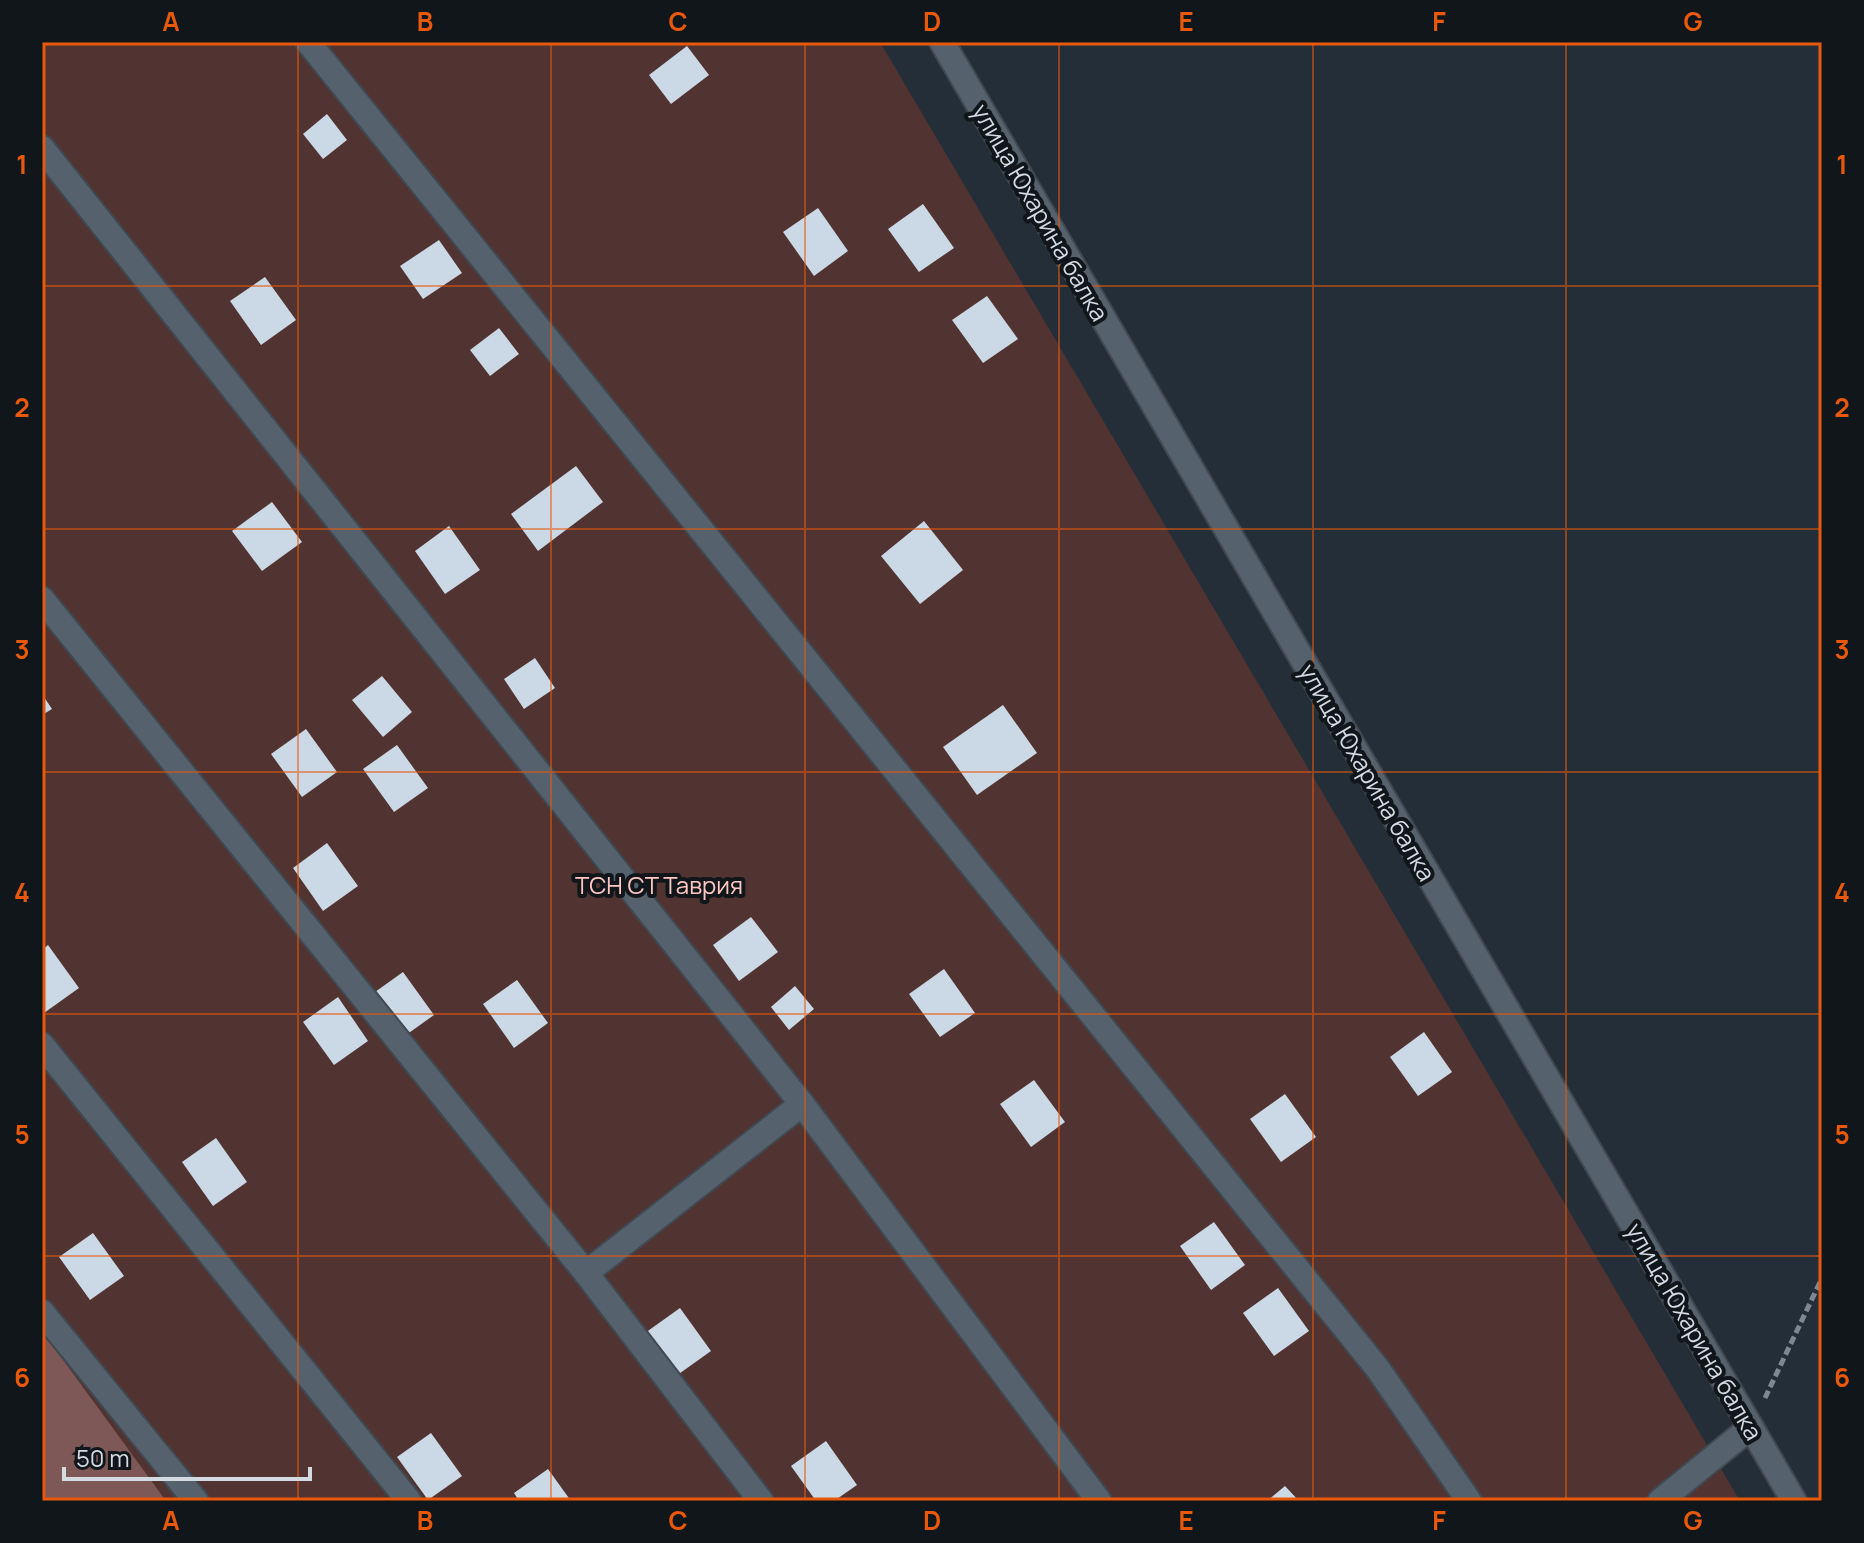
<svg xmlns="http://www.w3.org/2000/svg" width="1864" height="1543" font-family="Manrope,sans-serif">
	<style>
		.green { fill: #513331 }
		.forest { fill: #7d5856 }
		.building { fill: #cbd8e6 }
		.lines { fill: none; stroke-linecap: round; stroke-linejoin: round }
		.minor-casing { stroke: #404952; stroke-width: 28 }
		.path { stroke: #7f8891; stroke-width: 5; stroke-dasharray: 8 4; stroke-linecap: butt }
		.minor { stroke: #55616d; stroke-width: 24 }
		.grid { fill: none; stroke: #e8590c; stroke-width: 2; stroke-opacity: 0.55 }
		.labels { text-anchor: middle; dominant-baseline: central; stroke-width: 8; stroke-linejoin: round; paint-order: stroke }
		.street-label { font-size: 24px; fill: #d3dae1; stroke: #11161b }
		.park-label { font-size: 24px; fill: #fec6c2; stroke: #11161b }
		.neatline { fill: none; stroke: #e8590c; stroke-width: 3 }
		.grid-label { font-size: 26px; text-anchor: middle; font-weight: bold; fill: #e8590c }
	</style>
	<rect width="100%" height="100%" fill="#242e39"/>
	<!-- green -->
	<polygon class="green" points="42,42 880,42 1740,1501 42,1501"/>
	<!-- forest -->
	<polygon class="forest" points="42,1331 166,1501 42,1501"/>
	<!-- building -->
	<g class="building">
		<polygon points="687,46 709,75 671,104 649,75"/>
		<polygon points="327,114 347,140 323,159 303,134"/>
		<polygon points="923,204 954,248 919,272 888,229"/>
		<polygon points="818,208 848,251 814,276 783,232"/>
		<polygon points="439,240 462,273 423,299 400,266"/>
		<polygon points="265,277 296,320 261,345 230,301"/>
		<polygon points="987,296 1018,339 983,363 952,320"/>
		<polygon points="499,328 519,354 490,376 470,350"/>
		<polygon points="576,466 603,502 538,551 511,514"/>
		<polygon points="272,502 302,542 262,571 232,531"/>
		<polygon points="924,521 963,570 920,604 881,556"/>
		<polygon points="449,526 480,570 445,594 415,551"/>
		<polygon points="535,658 555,688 524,709 504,679"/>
		<polygon points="382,676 412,712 383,737 352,700"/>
		<polygon points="42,694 52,709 42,715"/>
		<polygon points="1003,705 1037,753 977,795 943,747"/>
		<polygon points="306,729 337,772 302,797 271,754"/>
		<polygon points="397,745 428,788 394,812 363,769"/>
		<polygon points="327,843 358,886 323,911 293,868"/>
		<polygon points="751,917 778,952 739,981 713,945"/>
		<polygon points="48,945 79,988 44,1013 42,1010 42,950"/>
		<polygon points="944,969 975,1013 940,1037 909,994"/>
		<polygon points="403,972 434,1015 399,1040 368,997"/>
		<polygon points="517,980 548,1023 514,1048 483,1004"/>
		<polygon points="795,986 814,1009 789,1030 771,1007"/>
		<polygon points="338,997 368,1041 334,1065 303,1022"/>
		<polygon points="1424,1032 1452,1072 1418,1096 1390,1057"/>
		<polygon points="1034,1080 1065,1122 1031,1147 1000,1104"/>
		<polygon points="1285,1094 1316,1137 1281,1162 1250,1119"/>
		<polygon points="216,1138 247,1182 213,1206 182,1162"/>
		<polygon points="1214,1222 1245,1265 1211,1290 1180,1246"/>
		<polygon points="93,1233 124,1276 90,1300 59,1257"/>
		<polygon points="1278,1288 1309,1331 1274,1356 1243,1313"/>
		<polygon points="680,1308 711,1351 676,1376 645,1333"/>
		<polygon points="431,1433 462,1476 428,1500 397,1457"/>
		<polygon points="826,1441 857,1485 834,1501 816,1501 791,1466"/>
		<polygon points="548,1469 571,1501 519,1501 514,1493"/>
		<polygon points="1285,1486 1299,1501 1267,1501"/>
	</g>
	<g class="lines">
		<defs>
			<g id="minor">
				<polyline points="308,42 1378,1369 1469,1501"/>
				<polyline points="942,42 1794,1501"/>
				<polyline points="42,148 802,1104 1099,1501"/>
				<polyline points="42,599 586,1273 761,1501"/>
				<polyline points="42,1045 409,1501"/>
				<polyline points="586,1273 802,1104"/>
				<polyline points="42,1312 196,1501"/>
				<polyline points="1660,1501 1751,1427"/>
			</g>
		</defs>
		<!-- minor casing -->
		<use href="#minor" class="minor-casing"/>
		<!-- path -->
		<polyline class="path" points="1765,1398 1822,1278"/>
		<!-- minor -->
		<use href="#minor" class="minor"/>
	</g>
	<!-- grid -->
	<path class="grid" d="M298,42V1501M551,42V1501M805,42V1501M1059,42V1501M1313,42V1501M1566,42V1501M42,286H1822M42,529H1822M42,772H1822M42,1014H1822M42,1256H1822"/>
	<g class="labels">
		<!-- street labels -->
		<g class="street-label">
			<text transform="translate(1041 212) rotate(60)">улица Юхарина балка</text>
			<text transform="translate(1368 772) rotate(60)">улица Юхарина балка</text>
			<text transform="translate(1695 1331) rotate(60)">улица Юхарина балка</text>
		</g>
		<!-- park labels -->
		<g class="park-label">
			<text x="659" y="884">ТСН СТ Таврия</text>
		</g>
	</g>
	<!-- border -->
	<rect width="1864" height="1543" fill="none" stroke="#11161b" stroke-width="88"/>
	<!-- scale -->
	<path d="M64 1467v12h246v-12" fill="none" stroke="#d3dae1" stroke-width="4"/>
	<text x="76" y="1467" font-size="24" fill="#d3dae1" stroke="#11161b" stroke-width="6" paint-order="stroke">50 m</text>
	<rect x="44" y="44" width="1776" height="1455" class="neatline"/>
	<g class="grid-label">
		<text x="171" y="31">A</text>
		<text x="425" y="31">B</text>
		<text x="678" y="31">C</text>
		<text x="932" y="31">D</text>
		<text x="1186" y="31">E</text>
		<text x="1439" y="31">F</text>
		<text x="1693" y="31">G</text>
		<text x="22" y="174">1</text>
		<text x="1842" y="174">1</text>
		<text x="22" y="417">2</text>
		<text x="1842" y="417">2</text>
		<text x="22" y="659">3</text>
		<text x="1842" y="659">3</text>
		<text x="22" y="902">4</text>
		<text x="1842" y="902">4</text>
		<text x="22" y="1144">5</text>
		<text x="1842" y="1144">5</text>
		<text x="22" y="1387">6</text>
		<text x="1842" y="1387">6</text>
		<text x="171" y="1530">A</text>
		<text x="425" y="1530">B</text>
		<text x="678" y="1530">C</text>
		<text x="932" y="1530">D</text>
		<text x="1186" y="1530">E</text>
		<text x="1439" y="1530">F</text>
		<text x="1693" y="1530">G</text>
	</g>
</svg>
